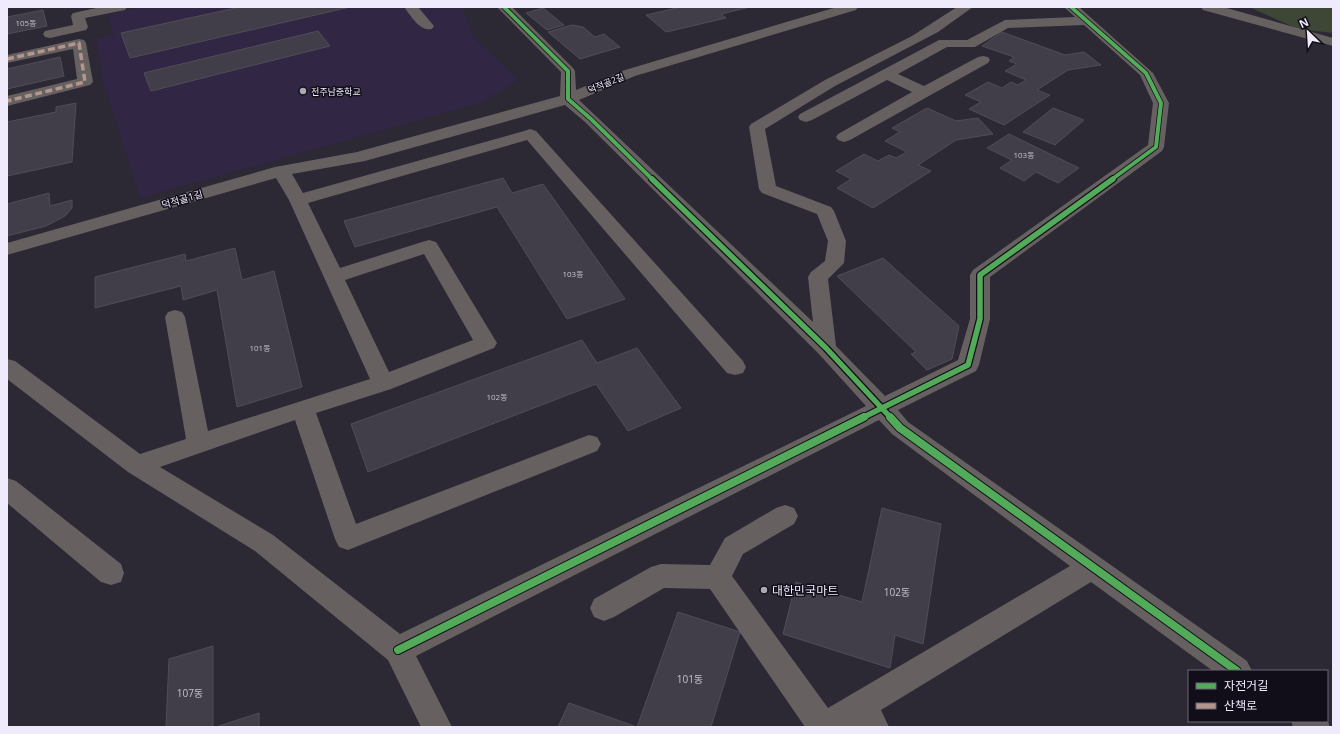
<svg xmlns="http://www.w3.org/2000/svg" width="1340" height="734" font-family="'Open Sans','Noto Sans KR',sans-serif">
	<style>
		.built { fill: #312643 }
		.green { fill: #3e4636 }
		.building { fill: #413d49; stroke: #514d58 }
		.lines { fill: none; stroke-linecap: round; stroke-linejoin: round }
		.minor { fill: #666061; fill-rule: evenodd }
		.quiet { stroke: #b2968c; stroke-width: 3.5; stroke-dasharray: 7 3.5; stroke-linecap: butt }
		.cycleway-far2-casing { stroke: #120e19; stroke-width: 5.5 }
		.cycleway-far1-casing { stroke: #120e19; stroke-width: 8 }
		.cycleway-casing { stroke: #120e19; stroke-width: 10 }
		.cycleway-far2 { stroke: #51ab58; stroke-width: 4 }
		.cycleway-far1 { stroke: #51ab58; stroke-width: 5.5 }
		.cycleway { stroke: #51ab58; stroke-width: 8 }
		.poi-dot { fill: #aba7b6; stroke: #120e19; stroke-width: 1.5 }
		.labels { text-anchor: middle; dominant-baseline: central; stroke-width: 3; stroke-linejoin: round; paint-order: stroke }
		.number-label { font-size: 8px; fill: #c4c0cf }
		.far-street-label { font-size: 9px; fill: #f0ebfc; stroke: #120e19 }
		.far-poi-label { font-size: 9px; fill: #f0ebfc; stroke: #120e19; text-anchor: start }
		.street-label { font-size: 10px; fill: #f0ebfc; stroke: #120e19 }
		.near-number-label { font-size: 10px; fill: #c4c0cf }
		.near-poi-label { font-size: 12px; fill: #f0ebfc; stroke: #120e19; text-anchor: start }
	</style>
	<rect width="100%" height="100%" fill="#2c2834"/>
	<!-- built -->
	<polygon class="built" points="141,7 462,7 474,38 519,80 480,103 140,198 102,78 96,38 114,35 108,14"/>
	<!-- green -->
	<polygon class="green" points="1249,7 1333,7 1333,33 1298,29"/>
	<!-- building -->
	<g class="building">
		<polygon points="240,7 350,7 130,58 121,33"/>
		<polygon points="681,7 750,7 721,14 726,18 666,32 646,15"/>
		<polygon points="543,8 564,25 547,30 526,13"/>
		<polygon points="43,10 47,26 7,34 7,17"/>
		<polygon points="572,25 583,27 595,37 604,34 620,47 580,59 548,32"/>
		<polygon points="318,31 330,46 151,91 144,73"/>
		<polygon points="1002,32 1065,55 1084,52 1101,65 1068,70 1037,90 1050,95 1004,125 969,109 981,102 965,95 988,82 1002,88 1011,82 1018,85 1026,80 1005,71 1017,64 1009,61 1014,57 982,46"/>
		<polygon points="60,57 64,76 7,89 7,69"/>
		<polygon points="76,103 72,162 7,176 7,122 56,112 56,107"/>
		<polygon points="927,108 956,121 978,118 993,134 956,140 918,165 931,171 873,208 837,188 851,179 836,171 864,154 878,161 889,155 896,158 907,152 885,141 900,132 892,128"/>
		<polygon points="1053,108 1084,120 1055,145 1023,132"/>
		<polygon points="1009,134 1079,168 1058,183 1036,172 1024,181 1000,168 1012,160 987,148"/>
		<polygon points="503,178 512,193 543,184 625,299 567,319 497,207 355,247 344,221"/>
		<polygon points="49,193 50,206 72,200 72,208 65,216 46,226 7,236 7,204"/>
		<polygon points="235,248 242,280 274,271 302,387 237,407 217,290 183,300 181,286 95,308 95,277 185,254 186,261"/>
		<polygon points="883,258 959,326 952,359 927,370 911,354 916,352 837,276"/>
		<polygon points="582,340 597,363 637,348 681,408 628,431 596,384 368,472 351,424"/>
		<polygon points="882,508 941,524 923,644 895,635 890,668 783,634 796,582 862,602"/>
		<polygon points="678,612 740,632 711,727 637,727"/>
		<polygon points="213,646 213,727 166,727 169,659"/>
		<polygon points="569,703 637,727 558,727"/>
		<polygon points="259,713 259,727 216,727"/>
	</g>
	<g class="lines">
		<!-- minor -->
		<g class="minor">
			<polygon points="101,7 127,7 125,10 85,18 88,27 86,30 50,38 45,37 43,34 45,31 73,25 71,16 73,13"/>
			<path d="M404,7H418L434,26L432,29C420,32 411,16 404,7Z"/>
			<path d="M497,7H512L573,68L575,71L576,90L625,70L837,7H858L856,10L635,76L579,100L813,322L808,277L811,272L825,261L828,241L817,214L762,193L759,189L749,127L751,124L825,80L912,36L957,7H973L938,32L835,86L765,129L776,186L831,207L834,211L846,241L844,263L828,279L836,346L885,396L958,360L970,319V275L973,270L1148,145L1153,103L1140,75L1084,25L1008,28L975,47H947L898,74L924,86L978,57L983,56L988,57L990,60L988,63L850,140L844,142L838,140L836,137L838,134L912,92L887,80L812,120L806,122L800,120L798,117L800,114L939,40H967L1005,20L1075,17L1064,7H1079L1153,73L1169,103L1164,147L1162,151L990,277V319L979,365L976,371L898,410L908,422L1247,661L1252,671H1213L1091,582L881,710L889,727H805L710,589L664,588L614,617L604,621L594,617L590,608L594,599L651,567L661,564L710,565L725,538L776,508L785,505L794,508L798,516L794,524L743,554L732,576L828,708L1070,566L892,434L879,420L416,656L452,727H421L388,660L255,551L128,472L7,379V359L15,361L140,454L186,439L165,317L168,312L175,310L182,312L185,317L208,431L370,379L289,200L276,178L7,255V243L275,167L357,152L560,96L561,72ZM565,105L585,122L818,353L866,406L400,634L273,535L160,467L295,420L335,539L339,547L348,550L597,451L601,444L597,437L589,435L356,524L316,413L391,389L494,348L497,343L436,242L429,240L422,242L340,268L308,203L527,140L727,373L735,375L743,373L746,367L743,361L536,131L530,129L524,131L303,193L292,174L365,161ZM424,254L473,340L389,372L345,280Z"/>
			<polygon points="1201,7 1223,7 1333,38 1333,46 1203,10"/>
			<polygon points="79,39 84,40 86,43 93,82 90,85 7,106 7,96 77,79 73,49 7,63 7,55"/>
			<polygon points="7,478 16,481 121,564 124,573 121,582 111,585 101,582 7,503"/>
			<polygon points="1327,719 1330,727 1293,727 1291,721 1327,721"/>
		</g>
		<!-- quiet -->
		<polyline class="quiet" points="7,59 79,43 85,82 7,101"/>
		<defs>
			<g id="cycleway-far2">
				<polyline points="504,7 568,71 568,99 591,119 653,180"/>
				<polyline points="1071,7 1146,73 1161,103 1156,147 1111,180"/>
			</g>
			<g id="cycleway-far1">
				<polyline points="652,179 826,348 891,418"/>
				<polyline points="862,418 968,365 980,319 980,275 1113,179"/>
			</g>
			<g id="cycleway">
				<polyline points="890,417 900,428 1237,671"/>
				<polyline points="398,650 864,417"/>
			</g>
		</defs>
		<!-- cycleway-far2 casing -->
		<use href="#cycleway-far2" class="cycleway-far2-casing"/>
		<!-- cycleway-far1 casing -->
		<use href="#cycleway-far1" class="cycleway-far1-casing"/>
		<!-- cycleway casing -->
		<use href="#cycleway" class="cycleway-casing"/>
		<!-- cycleway-far2 -->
		<use href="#cycleway-far2" class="cycleway-far2"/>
		<!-- cycleway-far1 -->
		<use href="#cycleway-far1" class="cycleway-far1"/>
		<!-- cycleway -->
		<use href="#cycleway" class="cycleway"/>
	</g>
	<!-- markers -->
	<g class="poi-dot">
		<circle cx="303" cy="91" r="4"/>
		<circle cx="764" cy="590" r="4"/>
	</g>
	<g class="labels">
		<!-- number labels -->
		<g class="number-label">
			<text x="26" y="22">105동</text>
			<text x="1024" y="154">103동</text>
			<text x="573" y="273">103동</text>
			<text x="260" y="347">101동</text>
			<text x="497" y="396">102동</text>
		</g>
		<!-- far-street labels -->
		<g class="far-street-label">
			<text transform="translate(606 83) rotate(-22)">덕적골2길</text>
		</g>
		<!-- far-poi labels -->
		<g class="far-poi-label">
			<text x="311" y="91">전주남중학교</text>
		</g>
		<!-- street labels -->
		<g class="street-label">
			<text transform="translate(182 199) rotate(-16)">덕적골1길</text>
		</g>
		<!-- near-number labels -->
		<g class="near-number-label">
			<text x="897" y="592">102동</text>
			<text x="690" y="679">101동</text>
			<text x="190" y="693">107동</text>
		</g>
		<!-- near-poi labels -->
		<g class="near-poi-label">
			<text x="772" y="590">대한민국마트</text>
		</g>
	</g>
	<!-- border -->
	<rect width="1340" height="734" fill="none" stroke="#f0ebfc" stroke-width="16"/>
	<!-- legend -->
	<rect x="1188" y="670" width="140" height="52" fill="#120e19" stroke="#6b6674"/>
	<rect x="1196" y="683" width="20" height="6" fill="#51ab58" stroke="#6b6674"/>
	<text x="1224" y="690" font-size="12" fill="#f0ebfc">자전거길</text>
	<rect x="1196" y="703" width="20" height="6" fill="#b2968c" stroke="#6b6674"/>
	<text x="1224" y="710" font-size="12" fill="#f0ebfc">산책로</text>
	<!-- north arrow -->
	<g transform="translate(1308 32) rotate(335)" stroke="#120e19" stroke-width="3" paint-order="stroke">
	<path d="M0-3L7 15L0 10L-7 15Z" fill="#f0ebfc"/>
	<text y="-6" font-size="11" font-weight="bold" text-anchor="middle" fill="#f0ebfc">N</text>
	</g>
</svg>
